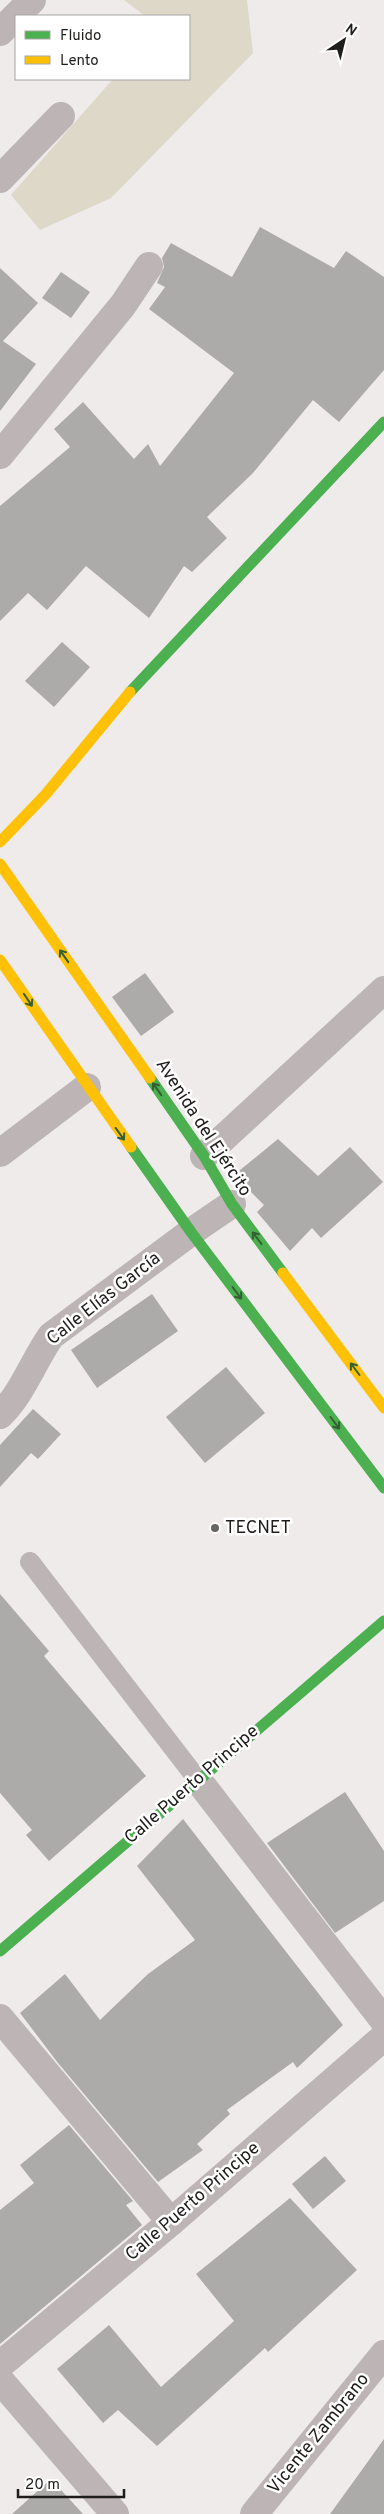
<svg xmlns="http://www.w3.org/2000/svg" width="384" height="2514" font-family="Overpass,sans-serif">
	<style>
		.green { fill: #ded8c8 }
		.building { fill: #adabaa }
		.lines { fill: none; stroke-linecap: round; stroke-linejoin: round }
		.lane { stroke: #bcb4b5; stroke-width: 20 }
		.street { stroke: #bcb4b5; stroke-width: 28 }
		.fast { stroke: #4caf50; stroke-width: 11 }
		.slow { stroke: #ffc107; stroke-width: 11 }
		.oneway { stroke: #335f33 }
		.poi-dot { fill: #676564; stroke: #fff; stroke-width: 2 }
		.labels { text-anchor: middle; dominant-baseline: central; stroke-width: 5; stroke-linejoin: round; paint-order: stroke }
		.street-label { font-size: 18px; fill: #1f1d1c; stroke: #fff }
		.poi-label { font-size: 18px; fill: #1f1d1c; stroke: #fff; text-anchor: start }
	</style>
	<rect width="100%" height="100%" fill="#eeebea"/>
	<!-- green -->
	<polygon class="green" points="124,0 247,0 253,53 111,198 40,230 11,195 113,79 189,79 189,16 145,16"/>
	<!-- building -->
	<g class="building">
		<polygon points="260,227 334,268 346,251 384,277 384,370 339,422 313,400 253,473 207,517 227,538 192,572 184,566 149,618 86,566 47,610 28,593 0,621 0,506 70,447 54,429 83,402 134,459 148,444 160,466 234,373 149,309 165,287 157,283 164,267 162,258 171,243 232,277"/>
		<polygon points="0,268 38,303 3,341 36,364 0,411"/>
		<polygon points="61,272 90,292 71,318 42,298"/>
		<polygon points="62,642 90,667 54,707 25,681"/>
		<polygon points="145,973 174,1012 141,1036 112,997"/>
		<polygon points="278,1139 318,1176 350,1147 383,1182 321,1238 312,1228 290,1251 257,1212 264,1205 234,1175"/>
		<polygon points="152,1294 178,1331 97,1388 71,1350"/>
		<polygon points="226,1367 265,1413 205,1463 166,1417"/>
		<polygon points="33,1409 61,1434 38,1459 31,1453 0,1487 0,1445"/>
		<polygon points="0,1594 49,1651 44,1656 146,1776 49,1861 26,1835 32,1830 0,1793"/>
		<polygon points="345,1792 384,1851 384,1901 335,1933 267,1843"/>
		<polygon points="183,1819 343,2025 297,2068 293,2062 227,2110 230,2114 197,2144 203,2150 158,2182 58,2063 20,2013 65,1974 100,2020 148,1974 195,1940 137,1866"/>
		<polygon points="69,2125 133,2201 126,2205 142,2225 0,2344 0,2210 34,2183 20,2165"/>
		<polygon points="325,2156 346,2181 313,2209 292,2184"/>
		<polygon points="290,2198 357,2270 268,2352 265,2348 157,2446 118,2410 103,2423 57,2369 109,2325 161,2387 234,2321 196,2274"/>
		<polygon points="384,2439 384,2514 330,2514 359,2474"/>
		<polygon points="51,2479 83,2514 12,2514"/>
	</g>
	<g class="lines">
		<!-- lane -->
		<polyline class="lane" points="30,1562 198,1780"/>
		<!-- street -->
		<g class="street">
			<polyline points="0,32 32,0"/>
			<polyline points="0,179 61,116"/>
			<polyline points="0,455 123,305 149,266"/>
			<polyline points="0,1153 87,1087"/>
			<polyline points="204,1156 384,990"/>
			<path d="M0,1415C21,1396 34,1360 51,1336L191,1232L232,1204"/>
			<polyline points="198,1780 384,2021"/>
			<polyline points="0,2018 171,2222"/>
			<polyline points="0,2365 171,2222 384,2037"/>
			<polyline points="0,2380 115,2514"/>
			<polyline points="254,2514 384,2354"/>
		</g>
		<!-- fast -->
		<g class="fast">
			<polyline points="130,692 384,422"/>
			<polyline points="150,1078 204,1156 232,1204 283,1273"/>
			<polyline points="131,1147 191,1232 384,1488"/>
			<polyline points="0,1951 384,1621"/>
		</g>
		<!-- slow -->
		<g class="slow">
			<polyline points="0,842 46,794 130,692"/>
			<polyline points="0,864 150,1078"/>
			<polyline points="0,960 131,1147"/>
			<polyline points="283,1273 384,1408"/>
		</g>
	</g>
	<!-- one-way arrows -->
	<defs><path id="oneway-shaft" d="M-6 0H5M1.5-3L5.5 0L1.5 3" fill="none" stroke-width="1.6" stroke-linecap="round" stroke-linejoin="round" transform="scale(1.25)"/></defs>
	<g class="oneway">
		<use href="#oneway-shaft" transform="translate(64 956) rotate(-125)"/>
		<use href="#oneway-shaft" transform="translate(28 1000) rotate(56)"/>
		<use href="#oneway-shaft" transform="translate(157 1089) rotate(-125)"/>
		<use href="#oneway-shaft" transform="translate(120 1134) rotate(54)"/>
		<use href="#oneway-shaft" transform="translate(257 1238) rotate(-127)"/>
		<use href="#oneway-shaft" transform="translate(237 1293) rotate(53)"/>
		<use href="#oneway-shaft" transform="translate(355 1369) rotate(-127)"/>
		<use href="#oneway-shaft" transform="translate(335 1423) rotate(53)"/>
	</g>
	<!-- markers -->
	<circle class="poi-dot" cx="215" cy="1528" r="5"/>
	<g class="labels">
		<!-- street labels -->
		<g class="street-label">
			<text transform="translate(203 1128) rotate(57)">Avenida del Ejército</text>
			<text transform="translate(104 1299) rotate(-38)">Calle Elías García</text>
			<text transform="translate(192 1785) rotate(-41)">Calle Puerto Principe</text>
			<text transform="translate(193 2202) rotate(-41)">Calle Puerto Principe</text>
			<text transform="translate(319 2434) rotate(-51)">Vicente Zambrano</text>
		</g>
		<!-- poi labels -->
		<g class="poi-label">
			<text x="225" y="1528">TECNET</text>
		</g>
	</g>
	<!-- legend -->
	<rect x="15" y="15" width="175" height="65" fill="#ffffff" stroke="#a5a5a4"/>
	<rect x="25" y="31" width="25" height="8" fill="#4caf50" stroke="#a5a5a4"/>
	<text x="60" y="40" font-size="15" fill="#1f1d1c">Fluido</text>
	<rect x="25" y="56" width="25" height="8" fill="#ffc107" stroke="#a5a5a4"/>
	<text x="60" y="65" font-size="15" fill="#1f1d1c">Lento</text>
	<!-- north arrow -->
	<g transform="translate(344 40) rotate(35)" stroke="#ffffff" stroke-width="4" paint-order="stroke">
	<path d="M0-4L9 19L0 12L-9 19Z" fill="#1f1d1c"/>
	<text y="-8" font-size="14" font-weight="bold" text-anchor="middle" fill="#1f1d1c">N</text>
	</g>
	<!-- scale -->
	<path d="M18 2489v8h106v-8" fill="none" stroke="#1f1d1c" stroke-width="2.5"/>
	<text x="25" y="2489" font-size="15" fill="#1f1d1c" stroke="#ffffff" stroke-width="4" paint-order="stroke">20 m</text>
</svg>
